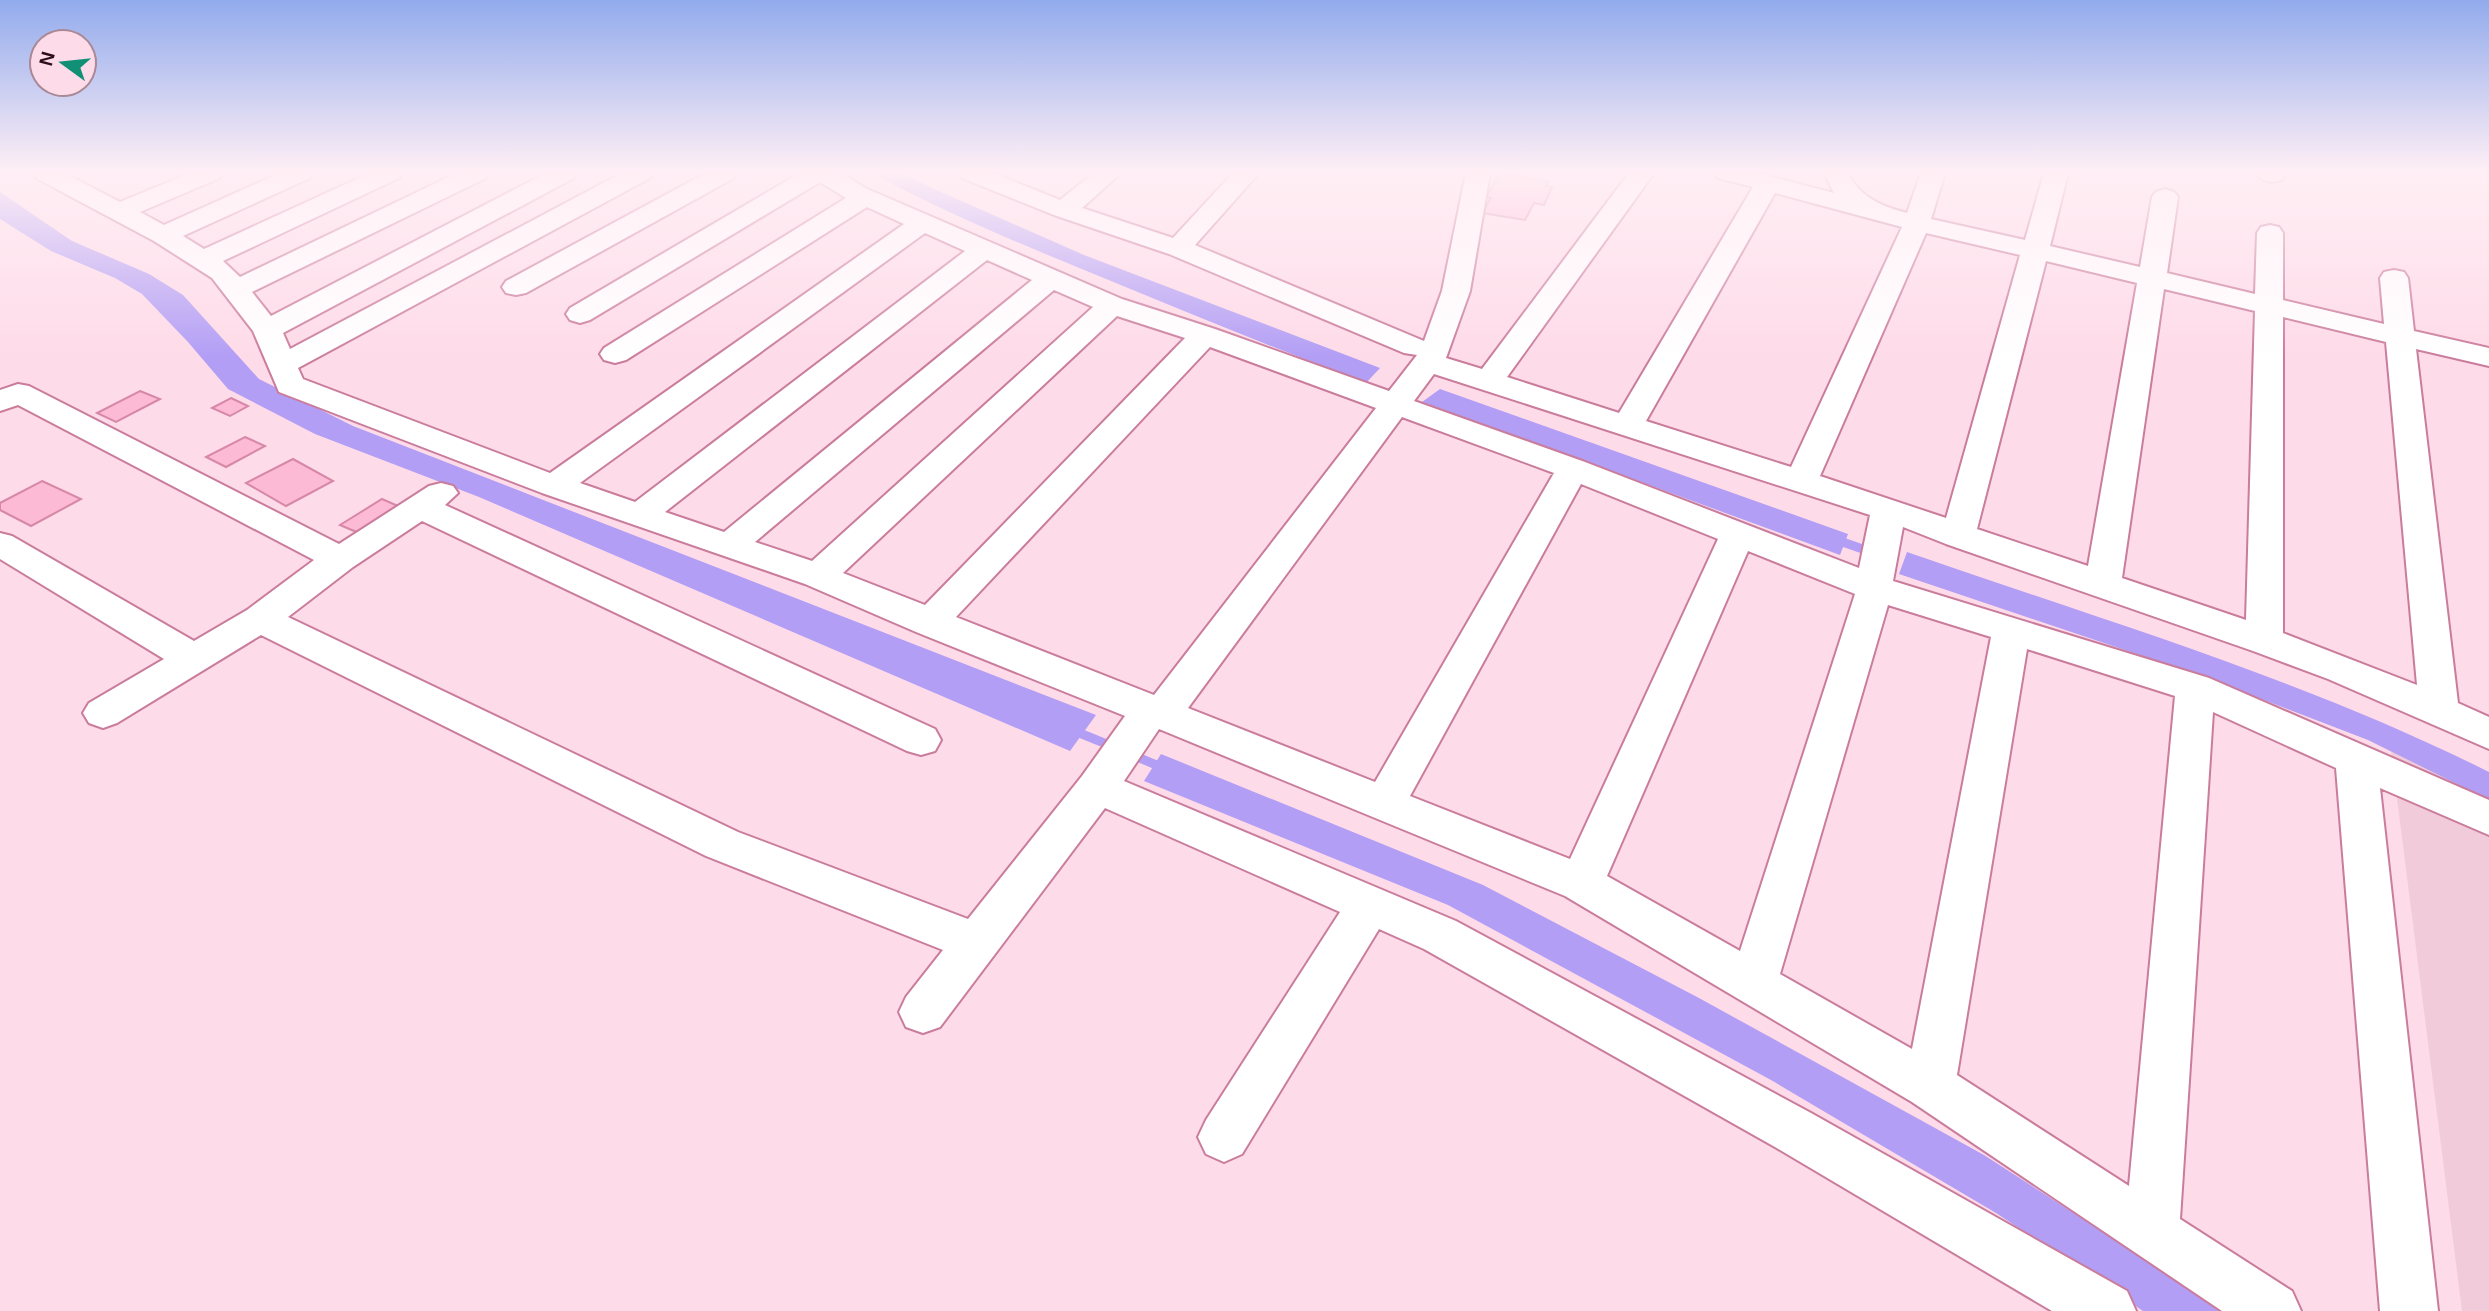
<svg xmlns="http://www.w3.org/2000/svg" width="2489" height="1311" font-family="Helvetica,sans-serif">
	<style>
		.built { fill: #f1cbd9 }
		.water { fill: #b29ef5 }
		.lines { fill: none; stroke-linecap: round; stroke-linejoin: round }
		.stream { stroke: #b29ef5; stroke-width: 9 }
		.building { fill: #fdbad4; stroke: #d787a8; stroke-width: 2 }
		.minor-casing { stroke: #ca7c9c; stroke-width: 4 }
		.minor { fill: #fff; fill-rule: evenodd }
	</style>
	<rect width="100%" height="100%" fill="#fedbe8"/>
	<!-- built -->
	<polygon class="built" points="2391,751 2489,800 2489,1311 2462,1311"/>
	<!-- water -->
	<g class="water">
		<path d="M871,173H904L932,188L1084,255L1380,368L1366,383C1274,348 1184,311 1094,274C1018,243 944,212 871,173Z"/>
		<polygon points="0,192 72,241 149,274 183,295 259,379 353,426 1096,715 1070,751 479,497 315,434 228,389 188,342 142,294 115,278 51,251 0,219"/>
		<polygon points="1440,389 1848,534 1840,555 1422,402"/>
		<path d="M1907,552C2102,620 2304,679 2489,772V800L2368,740L2193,673L1899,574Z"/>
		<polygon points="1161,754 1483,885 1699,998 1984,1155 2225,1311 2143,1311 1996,1213 1771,1080 1448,905 1144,781"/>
	</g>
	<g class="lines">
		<!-- stream -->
		<g class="stream">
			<polyline points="1834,539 1874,553"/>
			<polyline points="1072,730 1114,747"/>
			<polyline points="1130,754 1166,769"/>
		</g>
	</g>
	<!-- building -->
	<g class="building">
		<polygon points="1500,173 1548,181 1546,186 1552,187 1544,205 1534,203 1525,220 1482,213 1491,198 1486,197"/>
		<polygon points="140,391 160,399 116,422 97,413"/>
		<polygon points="231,398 248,406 230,416 212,408"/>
		<polygon points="245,437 265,446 226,467 206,457"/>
		<polygon points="293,459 333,481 286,506 246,483"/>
		<polygon points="42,481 81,499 31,526 0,510 0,503"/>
		<polygon points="382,499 407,510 366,536 340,525"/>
	</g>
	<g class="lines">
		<defs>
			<g id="minor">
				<path d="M33,173H64L120,202L190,173H223L220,178L140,212L164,225L280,173H313L310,178L183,236L204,249L370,173H402L399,178L223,261L240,277L457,173H489L486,178L252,292L271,316L546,173H577L574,178L283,333L290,349L622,173H653L650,178L298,368L303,379L550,473L904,224L867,207L626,360L615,363L604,360L600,354L604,348L846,198L820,182L590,320L580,323L570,320L566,314L570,308L800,173H841L865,188L1122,299L1215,329L1389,391L1417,355L1404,353L1169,254L1054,215L962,178L959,173H993L1060,200L1094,173H1121L1082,208L1173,238L1233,173H1259L1195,245L1424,341L1442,291L1466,173H1490L1470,291L1446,358L1482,369L1629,173H1654L1507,377L1619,413L1753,187L1718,178L1715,173H1757L1834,193L1824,173H1848C1859,197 1883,207 1907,213L1921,173H1945L1931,219L2025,240L2044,173H2068L2050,246L2140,267L2152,197L2156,192L2165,189L2174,192L2178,197L2167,273L2255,294L2257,233L2261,227L2270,225L2279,227L2283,233V300L2384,324L2380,278L2384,272L2394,270L2404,272L2408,278L2414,331L2489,348V366L2416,349L2458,703L2489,717V749L2328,679L2253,651L1946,544L1903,527L1893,581L2209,678L2489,800V835L2380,788L2438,1311H2380L2336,768L2213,712L2180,1219L2292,1291L2301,1311H2222L1912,1102L1565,896L1159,729L1124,781L1456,921L1811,1113L2127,1291L2136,1311H2052L1775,1147L1424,949L1379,929L1242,1154L1224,1162L1206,1154L1198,1137L1206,1120L1340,912L1105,808L940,1027L923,1033L906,1027L899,1012L906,997L943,950L706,856L261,635L117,723L103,728L89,723L83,713L89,703L164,659L0,559V533L12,536L194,641L247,610L314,560L18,405L0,411V390L18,384L29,386L339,544L429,486L441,483L453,486L458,493L445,505L935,729L941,740L935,751L921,755L907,751L422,521L353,567L288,617L738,832L968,919L1082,776L1125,716L916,632L805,584L542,493L279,392L253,331L212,278L154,241L36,178ZM1775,193L1902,227L1791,467L1646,421ZM925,233L965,251L635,502L580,483ZM1926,233L2020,255L1946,518L1820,476ZM987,260L1032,280L724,532L665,512ZM2046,261L2137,283L2088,566L1977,529ZM2164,289L2255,311L2246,620L2122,578ZM1054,290L1093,307L812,561L755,542ZM1117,316L1185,338L925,605L843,573ZM2283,317L2386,342L2417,685L2283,633ZM1210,347L1376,408L1154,695L956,617ZM1434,374L1870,515L1859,568L1585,462L1414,401ZM1402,417L1554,473L1375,782L1188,708ZM1581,484L1718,539L1570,859L1410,796ZM1748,551L1855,594L1740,951L1607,876ZM1888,605L1991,637L1912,1049L1780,974ZM2027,649L2175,696L2129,1186L1957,1075Z"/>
				<polygon points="706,173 737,173 734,178 526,293 516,295 506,293 502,287 506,281"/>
				<path d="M2256,173H2284L2285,175L2282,180C2272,183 2262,182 2256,173Z"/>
			</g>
		</defs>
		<!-- minor casing -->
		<use href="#minor" class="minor-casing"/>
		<!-- minor -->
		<use href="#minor" class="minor"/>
	</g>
	<!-- sky -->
	<linearGradient id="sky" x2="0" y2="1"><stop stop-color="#92abed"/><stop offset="0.48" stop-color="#ffeff5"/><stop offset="1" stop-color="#ffeff5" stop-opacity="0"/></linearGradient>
	<rect width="2489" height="357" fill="url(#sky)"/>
	<!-- north arrow -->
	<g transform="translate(63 63) rotate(285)"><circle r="33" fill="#fedbe8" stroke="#aa8996" stroke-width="2"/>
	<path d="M0-5L12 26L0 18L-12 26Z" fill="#119076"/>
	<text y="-10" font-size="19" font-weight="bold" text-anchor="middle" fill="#2b0d1b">N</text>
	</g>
</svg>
